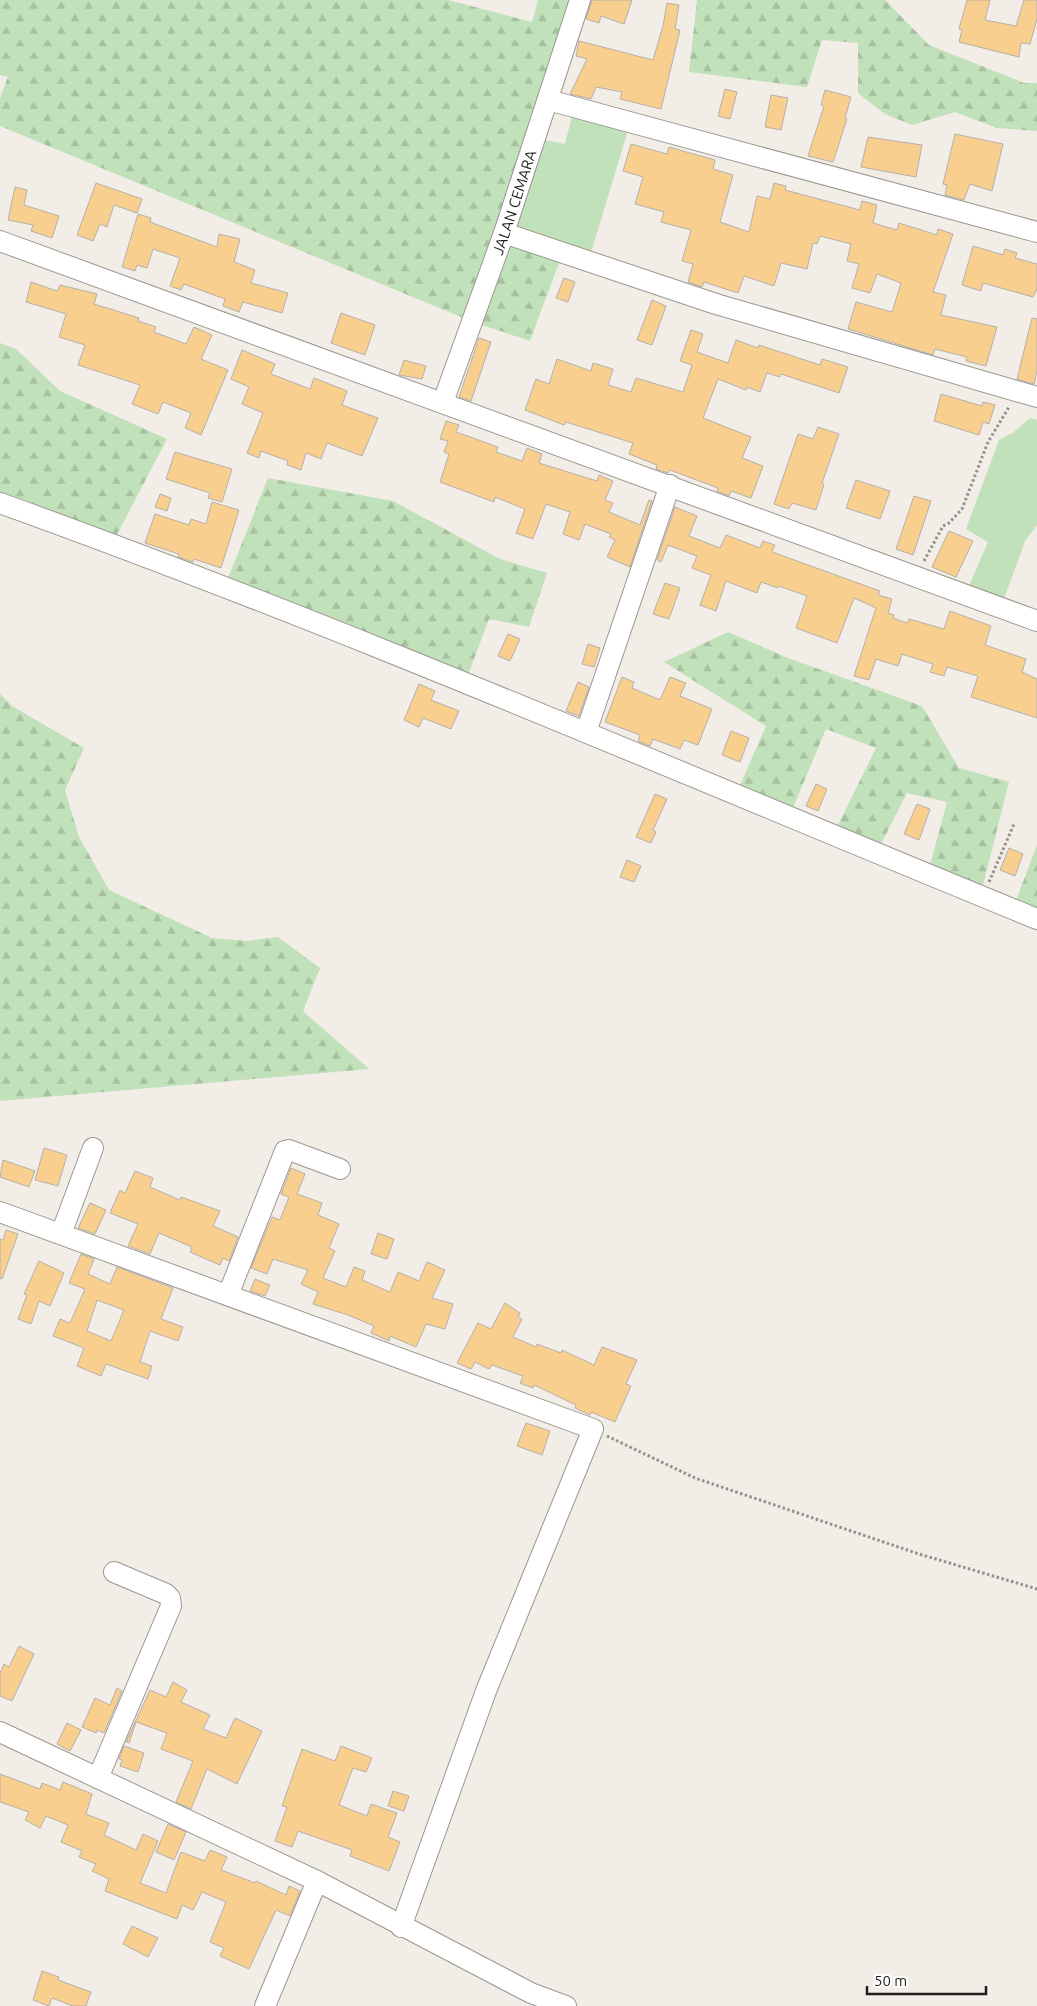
<svg xmlns="http://www.w3.org/2000/svg" width="1037" height="2006" font-family="Ubuntu,sans-serif">
	<style>
		.green { fill: #c1e1ba }
		.forest { fill: url(#forest-firs) }
		.building { fill: #f9cf8f; stroke: #b5b0aa; fill-rule: evenodd }
		.lines { fill: none; stroke-linecap: round; stroke-linejoin: round }
		.minor-casing { stroke: #9b9790; stroke-width: 22 }
		.path { stroke: #94908b; stroke-width: 3; stroke-dasharray: 2.5 2.5; stroke-linecap: butt }
		.minor { stroke: #fff; stroke-width: 20 }
		.labels { text-anchor: middle; dominant-baseline: central; stroke-width: 5; stroke-linejoin: round; paint-order: stroke }
		.street-label { font-size: 15px; fill: #211f1c; stroke: #fff }
	</style>
	<defs>
		<pattern id="forest-firs" width="22" height="20" patternUnits="userSpaceOnUse" patternTransform="scale(1.25)"><rect width="22" height="20" fill="#c1e1ba"/><path d="M5 1l3.5 6h-7zM16 11l3.5 6h-7z" fill="#a6c19f"/></pattern>
	</defs>
	<rect width="100%" height="100%" fill="#f2ede6"/>
	<!-- green -->
	<g class="green">
		<polygon points="573,112 629,127 587,266 501,237 533,138 565,144"/>
		<polygon points="1030,418 1037,420 1037,525 1025,541 1001,607 965,595 988,542 966,529 999,440 1014,432"/>
	</g>
	<!-- forest -->
	<g class="forest">
		<polygon points="0,0 448,0 532,22 538,0 573,0 495,237 560,260 530,341 473,322 0,126 0,98 8,77 0,75"/>
		<polygon points="697,0 885,0 929,45 1024,83 1037,83 1037,131 997,128 955,112 912,125 885,114 858,93 858,43 822,40 807,87 689,72"/>
		<polygon points="0,343 16,349 60,391 167,439 112,544 0,502"/>
		<polygon points="268,478 393,501 500,559 547,573 529,627 489,619 465,683 224,588"/>
		<polygon points="728,632 788,658 922,706 959,768 1009,782 981,893 928,873 947,802 907,793 878,850 834,833 876,748 826,729 790,815 737,792 766,726 664,662"/>
		<polygon points="0,694 12,706 84,748 65,790 79,837 109,890 212,938 247,941 278,937 320,968 303,1011 369,1069 0,1101"/>
		<polygon points="1037,845 1037,916 1014,906"/>
	</g>
	<!-- building -->
	<g class="building">
		<polygon points="592,0 632,0 624,24 601,16 599,23 586,19"/>
		<polygon points="967,0 990,0 985,20 1016,26 1024,0 1037,0 1037,19 1030,44 1021,43 1019,57 959,42 962,30 959,29"/>
		<polygon points="667,3 679,5 675,29 680,30 661,109 620,99 622,92 596,87 591,99 570,94 587,59 576,56 579,41 653,60 663,26"/>
		<polygon points="725,89 737,92 730,119 718,116"/>
		<polygon points="825,90 851,97 845,118 847,119 833,162 808,156 824,106 821,105"/>
		<polygon points="771,95 788,98 781,130 765,127"/>
		<polygon points="955,134 1003,144 992,191 970,184 964,200 945,195 947,185 943,184"/>
		<polygon points="868,137 922,145 916,177 861,167"/>
		<polygon points="631,144 667,154 669,147 715,160 713,169 733,175 720,222 749,232 757,196 770,199 774,183 786,186 785,190 860,210 862,201 877,205 873,223 897,230 899,223 937,235 938,229 953,234 933,292 946,295 941,315 997,327 986,366 966,361 967,357 935,349 933,355 848,329 856,302 892,312 901,283 877,274 870,293 852,288 859,264 847,261 851,244 820,236 817,244 813,243 807,269 781,263 774,286 744,276 738,293 704,282 702,287 688,282 693,264 682,261 691,230 661,222 664,212 635,204 643,177 623,171"/>
		<polygon points="96,183 142,199 137,213 114,205 107,227 100,224 93,241 77,235"/>
		<polygon points="15,187 27,190 24,205 59,216 52,238 31,231 33,225 8,220"/>
		<polygon points="138,214 151,218 150,222 217,247 219,234 240,239 234,262 255,270 251,283 288,293 282,313 243,302 239,312 223,306 225,299 184,284 181,290 170,286 180,258 153,249 147,268 137,265 135,271 122,267"/>
		<polygon points="973,246 1003,255 1005,249 1017,253 1015,258 1037,264 1037,289 1033,297 983,283 981,291 962,285"/>
		<polygon points="564,278 575,282 568,302 556,298"/>
		<polygon points="31,282 57,291 60,285 97,294 94,304 139,318 138,321 156,327 154,332 186,344 194,327 212,335 201,359 228,370 201,435 185,428 191,413 163,402 158,414 132,404 140,385 78,365 85,345 59,337 66,314 26,302"/>
		<polygon points="652,300 666,306 652,345 637,340"/>
		<polygon points="341,313 375,325 365,355 331,343"/>
		<polygon points="1032,318 1037,319 1037,371 1034,384 1017,379"/>
		<polygon points="691,330 703,334 697,352 728,363 736,340 758,348 759,345 820,365 822,359 848,367 839,393 781,374 780,377 767,373 760,392 747,387 746,390 718,379 703,418 751,437 742,458 763,466 751,498 731,491 729,496 717,491 718,488 670,470 668,473 656,469 657,465 629,454 633,443 566,422 564,425 525,410 536,379 549,384 557,359 591,371 593,363 613,369 608,385 631,392 636,378 683,392 692,365 680,361"/>
		<polygon points="479,338 491,342 471,401 459,397"/>
		<polygon points="242,350 275,364 271,374 310,389 314,378 347,391 342,405 378,418 362,456 327,443 321,459 306,453 301,470 287,465 288,461 261,451 259,458 247,453 263,413 242,404 249,387 231,379"/>
		<polygon points="404,360 426,366 422,379 399,375"/>
		<polygon points="941,394 982,406 983,402 995,405 989,424 983,422 979,435 934,421"/>
		<polygon points="446,421 459,425 456,432 498,447 496,452 522,461 527,448 542,454 539,463 597,481 599,475 613,481 605,500 613,503 609,512 640,525 649,500 652,501 630,567 607,557 615,540 609,537 611,534 585,524 579,540 563,534 570,512 546,504 533,539 516,533 525,509 495,497 494,502 440,482 449,454 444,452 448,441 440,439"/>
		<polygon points="818,427 839,434 822,483 824,484 816,510 792,503 789,509 774,504 798,434 813,439"/>
		<polygon points="175,452 232,469 222,502 208,498 210,493 166,479"/>
		<polygon points="856,480 890,491 880,519 846,508"/>
		<polygon points="160,494 171,498 167,511 155,507"/>
		<polygon points="914,496 931,501 913,555 896,549"/>
		<polygon points="212,502 239,510 221,568 194,559 193,562 178,557 179,554 145,543 155,514 189,525 191,519 206,524"/>
		<polygon points="675,507 697,516 689,536 720,548 726,535 760,548 763,541 775,545 772,552 880,591 878,595 892,599 888,613 894,615 893,618 907,623 909,619 944,629 950,611 991,626 985,645 1026,659 1022,672 1037,679 1037,718 971,697 978,676 947,667 944,676 930,672 933,664 902,654 898,666 876,659 869,680 854,676 876,608 854,598 837,643 796,628 807,596 779,586 778,588 761,582 757,593 726,581 716,611 700,605 711,575 692,568 697,556 668,545 661,562 657,560"/>
		<polygon points="949,531 973,541 956,577 932,567"/>
		<polygon points="665,583 680,588 669,619 653,614"/>
		<polygon points="508,634 520,639 510,661 498,656"/>
		<polygon points="588,644 600,648 594,667 582,664"/>
		<polygon points="622,677 634,682 632,688 660,700 670,677 686,683 680,696 712,709 698,745 684,740 680,749 653,739 650,746 638,741 640,735 605,722"/>
		<polygon points="578,682 589,687 579,716 566,711"/>
		<polygon points="419,684 435,691 431,700 459,711 451,729 423,718 419,727 404,720"/>
		<polygon points="731,731 749,738 740,762 722,755"/>
		<polygon points="816,784 827,789 818,811 806,806"/>
		<polygon points="655,794 667,799 653,830 656,832 651,843 636,837"/>
		<polygon points="917,804 930,809 919,840 904,834"/>
		<polygon points="1009,848 1023,854 1015,876 1000,870"/>
		<polygon points="627,860 641,866 634,882 620,877"/>
		<polygon points="44,1148 67,1155 58,1186 35,1180"/>
		<polygon points="3,1160 35,1171 29,1187 0,1177"/>
		<polygon points="291,1168 305,1174 297,1194 322,1203 318,1215 339,1224 329,1248 335,1251 323,1278 346,1287 354,1267 365,1271 362,1280 390,1292 398,1272 419,1281 427,1262 445,1270 432,1298 453,1304 445,1329 426,1324 416,1347 390,1336 389,1341 371,1333 374,1326 348,1315 313,1304 318,1292 301,1284 308,1270 273,1259 267,1274 251,1268 272,1217 280,1220 289,1197 281,1194"/>
		<polygon points="135,1171 153,1178 150,1187 180,1200 181,1197 220,1211 213,1226 238,1237 229,1261 223,1258 220,1265 190,1252 192,1247 159,1233 150,1254 128,1246 138,1224 110,1213 120,1190 125,1193"/>
		<polygon points="90,1203 106,1210 95,1234 78,1228"/>
		<polygon points="6,1230 18,1234 2,1279 0,1278 0,1239 3,1240"/>
		<polygon points="378,1233 394,1239 387,1259 371,1254"/>
		<path d="M81,1254L94,1259L88,1274L110,1284L117,1267L173,1288L161,1319L183,1327L178,1341L150,1331L140,1362L152,1366L148,1379L106,1364L101,1376L77,1366L84,1348L53,1336L60,1319L70,1323L85,1289L69,1283ZM97,1300L124,1310L111,1341L87,1331Z"/>
		<polygon points="39,1261 64,1273 50,1306 39,1301 31,1324 18,1319 27,1295 24,1294"/>
		<polygon points="255,1279 270,1285 265,1296 250,1291"/>
		<polygon points="505,1303 520,1313 518,1317 522,1319 513,1337 536,1347 537,1344 561,1353 562,1350 594,1365 602,1347 637,1360 626,1384 631,1386 615,1422 591,1412 590,1415 575,1408 576,1405 534,1385 533,1388 520,1383 523,1376 492,1365 489,1369 475,1362 471,1369 457,1363 478,1323 491,1329"/>
		<polygon points="526,1423 550,1431 542,1455 517,1446"/>
		<polygon points="19,1646 34,1654 12,1701 0,1696 0,1673 4,1664 9,1667"/>
		<polygon points="173,1682 187,1690 181,1702 210,1715 203,1729 226,1738 235,1718 262,1731 237,1784 207,1769 191,1809 176,1802 193,1761 161,1749 167,1733 136,1722 129,1743 126,1742 150,1690 166,1697"/>
		<polygon points="117,1688 122,1691 104,1733 97,1730 96,1733 82,1727 95,1698 110,1705"/>
		<polygon points="67,1723 81,1730 70,1751 57,1744"/>
		<polygon points="124,1746 144,1753 138,1772 120,1766 122,1760 119,1759"/>
		<polygon points="341,1746 372,1758 366,1772 353,1768 339,1805 367,1816 371,1804 397,1813 388,1837 400,1842 389,1871 350,1856 352,1850 298,1831 292,1847 275,1841 287,1807 282,1806 302,1749 335,1761"/>
		<polygon points="0,1774 40,1789 42,1783 60,1790 63,1782 92,1794 86,1814 109,1823 104,1835 136,1850 143,1834 158,1841 140,1883 166,1893 181,1852 205,1861 210,1850 227,1857 221,1870 255,1883 256,1881 286,1895 289,1886 300,1891 290,1916 276,1910 249,1969 220,1956 224,1948 210,1942 226,1902 202,1892 193,1910 182,1905 177,1919 105,1891 109,1879 92,1871 96,1864 79,1857 82,1851 61,1842 68,1825 46,1816 40,1828 25,1820 29,1812 0,1802"/>
		<polygon points="393,1791 409,1796 404,1811 388,1806"/>
		<polygon points="168,1824 186,1832 174,1860 156,1852"/>
		<polygon points="132,1926 158,1938 148,1957 123,1944"/>
		<polygon points="42,1971 59,1977 58,1980 91,1992 86,2006 73,2006 52,1998 49,2006 33,2000"/>
	</g>
	<g class="lines">
		<defs>
			<g id="minor">
				<polyline points="548,100 1037,232"/>
				<polyline points="504,233 716,304 1037,397"/>
				<polyline points="0,241 1037,621"/>
				<path id="s1" d="M443,402L504,233L580,0"/>
				<path d="M0,503C350,629 692,778 1037,919"/>
				<polyline points="586,732 670,485"/>
				<polyline points="0,1212 593,1429 486,1691 401,1927"/>
				<polyline points="61,1234 93,1148"/>
				<polyline points="228,1295 285,1151 289,1150 340,1169"/>
				<polyline points="0,1732 317,1881 531,1993 566,2006"/>
				<polyline points="98,1778 171,1606 170,1598 166,1594 114,1572"/>
				<polyline points="265,2006 317,1881"/>
			</g>
		</defs>
		<!-- minor casing -->
		<use href="#minor" class="minor-casing"/>
		<!-- path -->
		<g class="path">
			<polyline points="924,561 943,526 949,523 962,509 988,442 1009,407"/>
			<polyline points="989,882 1014,824"/>
			<polyline points="607,1436 695,1478 919,1554 1037,1589"/>
		</g>
		<!-- minor -->
		<use href="#minor" class="minor"/>
	</g>
	<g class="labels">
		<!-- street labels -->
		<g class="street-label">
			<text stroke="none"><textPath href="#s1" startOffset="212">JALAN CEMARA</textPath></text>
		</g>
	</g>
	<!-- scale -->
	<path d="M867 1986v8h119v-8" fill="none" stroke="#211f1c" stroke-width="2.5"/>
	<text x="874" y="1986" font-size="15" fill="#211f1c" stroke="#ffffff" stroke-width="4" paint-order="stroke">50 m</text>
</svg>
